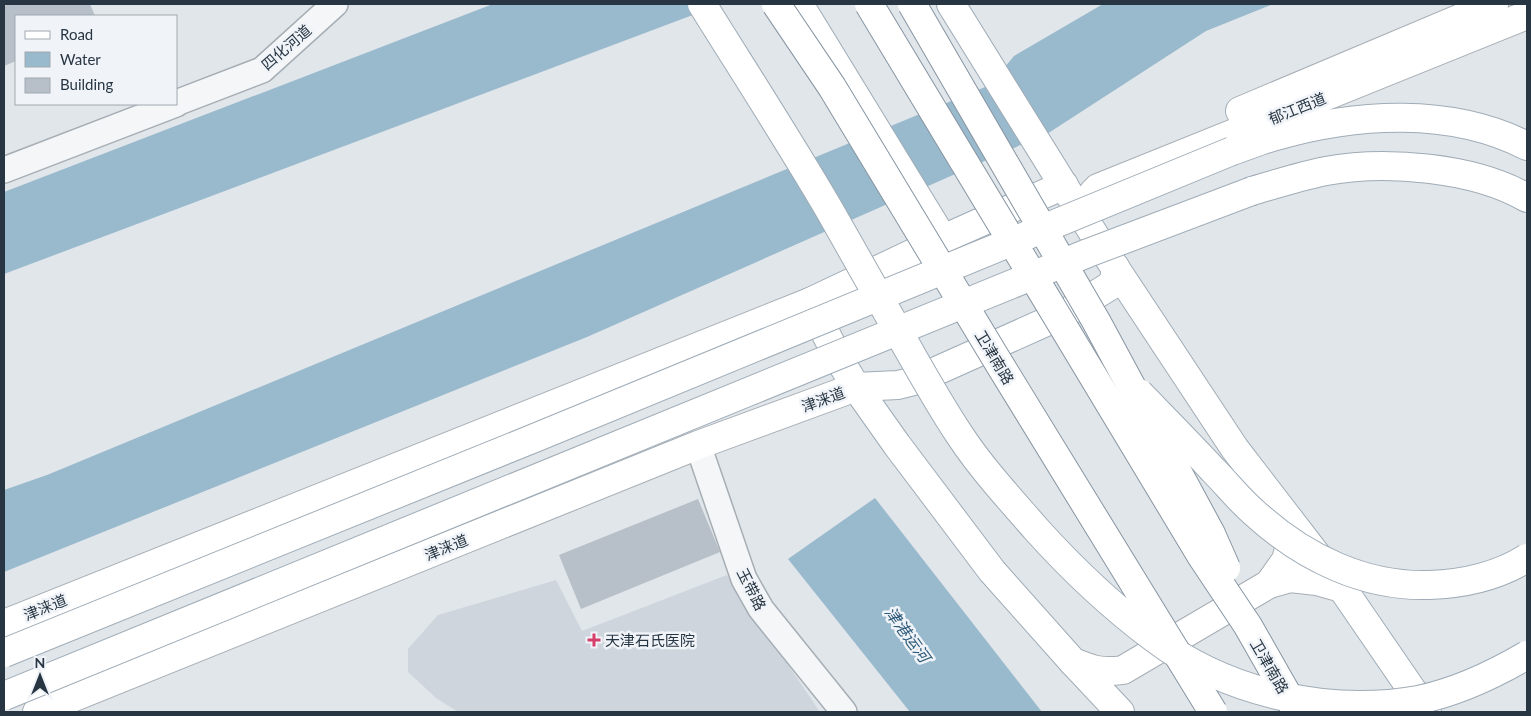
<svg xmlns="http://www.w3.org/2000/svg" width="1531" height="716" font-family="Lato,'Noto Sans SC',sans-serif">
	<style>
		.built { fill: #ced5dd }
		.water { fill: #99b9cd }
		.building { fill: #b7c0c8 }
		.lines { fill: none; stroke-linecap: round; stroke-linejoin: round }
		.street-casing { stroke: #a6aeb5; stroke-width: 28 }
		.secondary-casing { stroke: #a6aeb5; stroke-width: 30 }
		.primary-casing { stroke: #9facb7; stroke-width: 30 }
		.street { stroke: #f4f6f8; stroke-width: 25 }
		.secondary { stroke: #fff; stroke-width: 28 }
		.primary { stroke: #fff; stroke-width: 28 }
		.primary-bridge-casing { stroke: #9facb7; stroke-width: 30; stroke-linecap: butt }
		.highway-bridge-casing { stroke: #8795a2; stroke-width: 30; stroke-linecap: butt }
		.primary-bridge { stroke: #fff; stroke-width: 28 }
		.highway-bridge { stroke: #fff; stroke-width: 28 }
		.poi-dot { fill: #d73e6a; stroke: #f0f4f8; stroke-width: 2 }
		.labels { text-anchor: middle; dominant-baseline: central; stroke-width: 5; stroke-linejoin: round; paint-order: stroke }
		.street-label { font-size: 15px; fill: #283643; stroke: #f0f4f8 }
		.poi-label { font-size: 15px; fill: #283643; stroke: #f0f4f8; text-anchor: start }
		.water-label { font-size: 16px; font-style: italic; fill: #2f5b7a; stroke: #f0f4f8 }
	</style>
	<rect width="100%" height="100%" fill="#e1e6ea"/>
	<!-- built -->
	<polygon class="built" points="727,575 820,712 458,712 436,698 408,672 408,649 438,615 556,580 582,631"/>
	<!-- water -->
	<g class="water">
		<polygon points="493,4 722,4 4,274 4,192"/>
		<polygon points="1103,4 1273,4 1206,31 1050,132 587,337 4,572 4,490 47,475 990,85 1014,56"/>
		<polygon points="875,498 1042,712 910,712 788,559"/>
	</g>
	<!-- building -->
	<g class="building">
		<polygon points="9,4 90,4 95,16 16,16 16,61 4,66 4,6"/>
		<polygon points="698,499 720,552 581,609 559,555"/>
	</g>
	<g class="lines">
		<defs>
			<g id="street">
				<polyline points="176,103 262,70 335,4"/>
				<polyline points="4,170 176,104"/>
				<polyline points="698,445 744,579 761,609 844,712"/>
			</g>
			<g id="secondary">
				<polyline points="1240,111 1494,4"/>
				<path d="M1085,218C1086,205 1088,197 1098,188L1527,15"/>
				<polyline points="1269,584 1290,578 1317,581 1342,588"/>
				<polyline points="4,624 810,302"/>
				<path d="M1073,662C1093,670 1101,673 1123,670L1269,584L1286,560L1290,545V521"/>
				<polyline points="37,712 698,445 856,387"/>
			</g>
			<g id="primary">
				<polyline points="799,4 943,239"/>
				<polyline points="951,4 1108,257 1235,449 1342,588 1427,712"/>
				<path d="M1232,151C1247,146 1261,140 1276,136C1356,113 1451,107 1527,146"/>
				<polyline points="1064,185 943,239 810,302 836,354 856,387 897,445 992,571 1073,662 1120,712"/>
				<path d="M1252,191C1276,184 1301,176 1326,171C1385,160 1474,167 1527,198"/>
				<polyline points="856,387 898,385 914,381 1066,313 1110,286 1115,278 1115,267"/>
			</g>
		</defs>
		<!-- street casing -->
		<use href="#street" class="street-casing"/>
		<!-- secondary casing -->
		<use href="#secondary" class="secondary-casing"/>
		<!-- primary casing -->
		<use href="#primary" class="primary-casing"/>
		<!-- street -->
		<use href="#street" class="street"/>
		<!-- secondary -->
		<use href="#secondary" class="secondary"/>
		<!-- primary -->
		<use href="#primary" class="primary"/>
		<defs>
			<g id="primary-bridge">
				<path d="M702,4C745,73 789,141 830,211C854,254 879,297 903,340C922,373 940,406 961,437C983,470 1010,499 1036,529C1072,569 1111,606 1154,638C1226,693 1329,716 1418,700C1457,692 1493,675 1527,655"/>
				<path d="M1139,393C1164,419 1189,444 1213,470C1228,485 1241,502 1258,516C1305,558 1365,587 1429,585C1464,584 1498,576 1527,558"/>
				<polyline points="4,653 537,437 1232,151"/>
				<polyline points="4,696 1088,253 1252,191"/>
			</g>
			<g id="highway-bridge">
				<polyline points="776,4 832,87 1000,365 1213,712"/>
				<polyline points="869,4 1202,557 1248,626 1297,712"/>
				<polyline points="912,4 1096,321 1211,534 1226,568"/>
			</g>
		</defs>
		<!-- primary-bridge casing -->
		<use href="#primary-bridge" class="primary-bridge-casing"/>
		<!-- highway-bridge casing -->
		<use href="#highway-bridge" class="highway-bridge-casing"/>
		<!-- primary-bridge -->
		<use href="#primary-bridge" class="primary-bridge"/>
		<!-- highway-bridge -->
		<use href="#highway-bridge" class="highway-bridge"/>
	</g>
	<!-- markers -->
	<path class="poi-dot" d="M591.5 632.5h5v5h5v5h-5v5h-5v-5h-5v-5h5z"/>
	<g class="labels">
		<!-- street labels -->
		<g class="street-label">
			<text transform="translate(286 47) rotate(-41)">四化河道</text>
			<text transform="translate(1297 108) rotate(-22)">郁江西道</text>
			<text transform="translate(995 357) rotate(59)">卫津南路</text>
			<text transform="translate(823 399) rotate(-20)">津涞道</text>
			<text transform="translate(446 547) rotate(-22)">津涞道</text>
			<text transform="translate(752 589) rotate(63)">玉带路</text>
			<text transform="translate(45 607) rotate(-22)">津涞道</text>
			<text transform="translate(1270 666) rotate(60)">卫津南路</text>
		</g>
		<!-- poi labels -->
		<g class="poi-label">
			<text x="605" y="640">天津石氏医院</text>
		</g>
		<!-- water labels -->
		<g class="water-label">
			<text transform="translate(908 634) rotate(54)">津港运河</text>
		</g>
	</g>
	<!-- border -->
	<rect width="1531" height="716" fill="none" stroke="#283643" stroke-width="10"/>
	<!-- legend -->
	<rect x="15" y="15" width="162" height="90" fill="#f0f4f8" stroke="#a0a8b0"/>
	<rect x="25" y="31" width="25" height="8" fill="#ffffff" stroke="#a0a8b0"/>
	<text x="60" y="40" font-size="15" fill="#283643">Road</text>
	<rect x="25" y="52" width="25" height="15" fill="#99b9cd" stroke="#a0a8b0"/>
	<text x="60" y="65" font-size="15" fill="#283643">Water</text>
	<rect x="25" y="78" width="25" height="15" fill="#b7c0c8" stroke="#a0a8b0"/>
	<text x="60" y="90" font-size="15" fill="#283643">Building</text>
	<!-- north arrow -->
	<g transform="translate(40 676)" stroke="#f0f4f8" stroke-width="4" paint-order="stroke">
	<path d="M0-4L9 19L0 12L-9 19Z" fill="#283643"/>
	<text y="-8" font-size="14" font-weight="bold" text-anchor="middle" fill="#283643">N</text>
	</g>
</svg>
